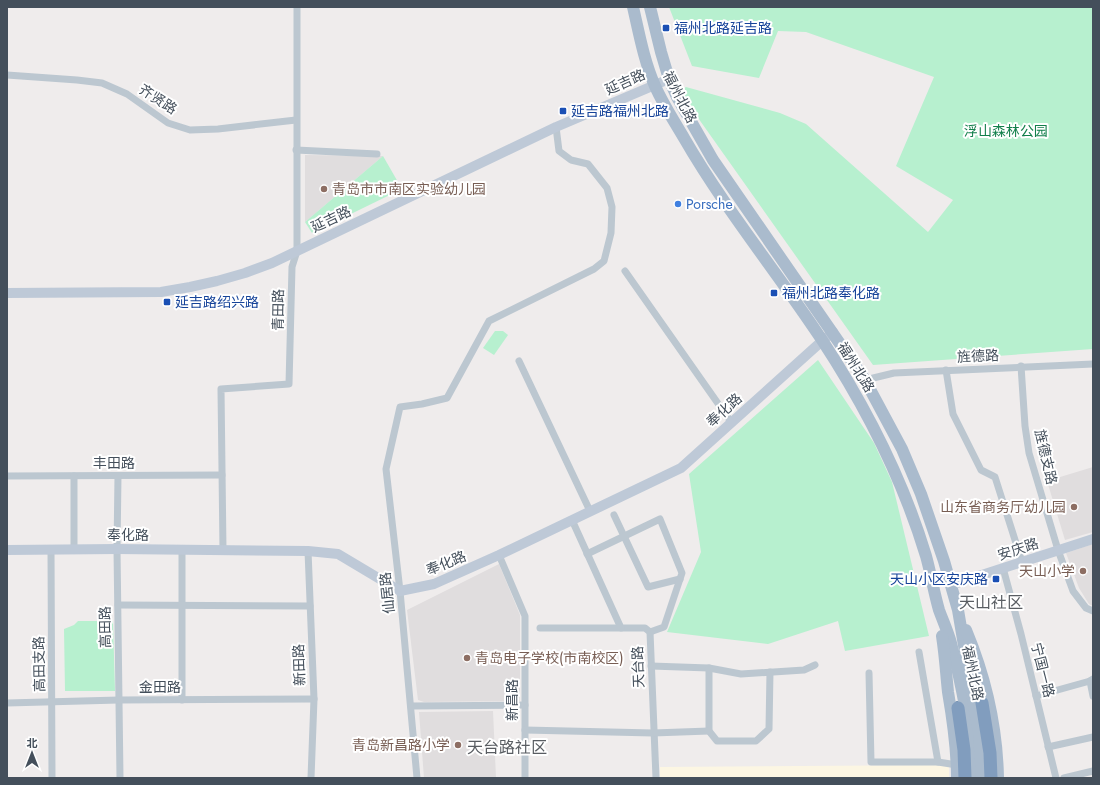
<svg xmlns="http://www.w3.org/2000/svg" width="1100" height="785" font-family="Jost,'Noto Sans SC',sans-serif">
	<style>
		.commercial { fill: #fcf6e3 }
		.education { fill: #e0ddde }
		.green { fill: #b7f0cf }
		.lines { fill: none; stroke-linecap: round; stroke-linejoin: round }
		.highway-casing { stroke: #6c88aa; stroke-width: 14 }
		.street { stroke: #bcc7d0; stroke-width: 7 }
		.secondary { stroke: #bec9d7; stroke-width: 10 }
		.primary { stroke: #aabbcd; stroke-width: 12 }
		.highway { stroke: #819dbe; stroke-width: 13 }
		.transit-dot { fill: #1a4fb4; stroke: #fff; stroke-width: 1.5 }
		.education-dot { fill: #8d6e63; stroke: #fff; stroke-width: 1.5 }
		.shop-dot { fill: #3f7fe0; stroke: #fff; stroke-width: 1.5 }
		.labels { text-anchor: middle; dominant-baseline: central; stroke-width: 4; stroke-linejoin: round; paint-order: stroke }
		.transit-label { font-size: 14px; fill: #164399; stroke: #fff; text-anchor: start }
		.street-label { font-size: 14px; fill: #444f5b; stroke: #fff }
		.park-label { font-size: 14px; fill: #127f4b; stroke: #fff }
		.education-label { font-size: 14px; fill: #785e54; stroke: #fff; text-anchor: end }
		.shop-label { font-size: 14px; fill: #366cbe; stroke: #fff; text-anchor: start }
		.quarter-label { font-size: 16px; fill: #595d62; stroke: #fff }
	</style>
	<rect width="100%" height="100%" fill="#efecec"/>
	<!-- commercial -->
	<polygon class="commercial" points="949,765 949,778 660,778 660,767"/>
	<!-- education -->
	<g class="education">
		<polygon points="305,155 383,156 305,222"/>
		<polygon points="1093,467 1093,532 1065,540 1047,481"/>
		<polygon points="1093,544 1093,606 1089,604 1079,588 1066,553"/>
		<polygon points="499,564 520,615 520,701 424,702 418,700 407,610"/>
		<polygon points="493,711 496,778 424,778 419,712"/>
	</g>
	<!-- green -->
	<g class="green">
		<polygon points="669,7 1093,7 1093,349 873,365 679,91 686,87 780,113 806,124 928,232 953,200 896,166 934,77 806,32 778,31 759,78 692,66"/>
		<polygon points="383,156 402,189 312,233 305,222"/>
		<polygon points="495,331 503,331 508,335 494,355 483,348"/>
		<polygon points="818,360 874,443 892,482 929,636 845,651 838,621 768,644 667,632 701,552 689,474"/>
		<polygon points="78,621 113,621 115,691 65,691 64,629 74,625"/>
	</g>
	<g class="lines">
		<defs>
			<g id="highway">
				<polyline points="982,703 990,753 991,778"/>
				<polyline points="958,708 964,750 965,778"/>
			</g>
		</defs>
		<!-- highway casing -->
		<use href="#highway" class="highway-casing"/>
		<!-- street -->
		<g class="street">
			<polyline points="7,75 77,80 102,83 127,94 168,123 190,130 218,129 296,120"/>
			<polyline points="296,150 377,154"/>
			<polyline points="625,271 731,422"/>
			<polyline points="519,361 590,511"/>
			<polyline points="1021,366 1025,426 1029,453 1058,550 1073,591 1086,608 1093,611"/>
			<polyline points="946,370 953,414 981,470 995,477 1022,562"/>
			<polyline points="865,380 894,373 1093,364"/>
			<polyline points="7,476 222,475"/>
			<polyline points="74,476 74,549"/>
			<polyline points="118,476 117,549 120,778"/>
			<polyline points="614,515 648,587 680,579"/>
			<polyline points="572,520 621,628 645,628 650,632 656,778"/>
			<polyline points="51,549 52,778"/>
			<polyline points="182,549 182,700"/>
			<polyline points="223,550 221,389 289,384 292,267 297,251 297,7"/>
			<polyline points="308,551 314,699 311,778"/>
			<polyline points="587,554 660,519 682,573 664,627 650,632"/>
			<polyline points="499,555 525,616 525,778"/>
			<polyline points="1003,568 1021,634 1056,778"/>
			<polyline points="118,605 310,606"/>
			<polyline points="540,628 621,628"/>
			<polyline points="919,652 938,762"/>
			<polyline points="651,666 709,668 741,674 804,670 815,665"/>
			<polyline points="709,668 709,731 717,741 756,741 769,729 770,672"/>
			<polyline points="869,673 871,762 938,762 957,765"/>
			<polyline points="1090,681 1093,696"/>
			<polyline points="1036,696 1090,681 1093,679"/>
			<polyline points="7,703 119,700 314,699"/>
			<polyline points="411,706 525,705"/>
			<polyline points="525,730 653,733 709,731"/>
			<polyline points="1048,747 1093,737"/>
			<polyline points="417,778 400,591 386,469 400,407 422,404 447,398 489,321 594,269 604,261 611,233 612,207 607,188 588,164 571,160 559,151 556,127"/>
			<polyline points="1064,778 1093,771"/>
		</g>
		<!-- secondary -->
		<g class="secondary">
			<polyline points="7,293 161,292 190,287 217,281 245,273 272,263 556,127 669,79"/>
			<polyline points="7,550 117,549 308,551 338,554 400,591 434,584 499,555 681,468 822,341 833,332"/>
			<polyline points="951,585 1093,539"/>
		</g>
		<!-- primary -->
		<g class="primary">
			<path d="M633,7C639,33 644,61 655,86C663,104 674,121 684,138C725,209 777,272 822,340C866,407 903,480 926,556C931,574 934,593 939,610C943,621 948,632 951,643C962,686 972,733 973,778"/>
			<polyline points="650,7 661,52 669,79 677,97 713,160 865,380 902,449 921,494 944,561 958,610 979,734 982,778"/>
			<path d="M966,630C986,678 997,726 998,778"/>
			<path d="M942,636C945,655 946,673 948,692C953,721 957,748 957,778"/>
		</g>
		<!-- highway -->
		<use href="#highway" class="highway"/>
	</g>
	<!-- markers -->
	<g class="transit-dot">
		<rect x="662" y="24" width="8" height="8" rx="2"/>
		<rect x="559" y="107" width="8" height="8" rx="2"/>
		<rect x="770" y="289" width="8" height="8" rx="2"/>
		<rect x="163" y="298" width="8" height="8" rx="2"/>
		<rect x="992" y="575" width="8" height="8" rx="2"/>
	</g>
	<g class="education-dot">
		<circle cx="324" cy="189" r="4"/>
		<circle cx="1074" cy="507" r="4"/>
		<circle cx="1083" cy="571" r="4"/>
		<circle cx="467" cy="658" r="4"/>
		<circle cx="458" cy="745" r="4"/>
	</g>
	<circle class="shop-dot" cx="678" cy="204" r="4"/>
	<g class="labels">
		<!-- transit labels -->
		<g class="transit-label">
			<text x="674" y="28">福州北路延吉路</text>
			<text x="571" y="111">延吉路福州北路</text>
			<text x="782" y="293">福州北路奉化路</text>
			<text x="175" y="302">延吉路绍兴路</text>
			<text x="988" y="579" text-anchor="end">天山小区安庆路</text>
		</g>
		<!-- street labels -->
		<g class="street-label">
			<text transform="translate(625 82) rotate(-24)">延吉路</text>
			<text transform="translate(680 97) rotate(63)">福州北路</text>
			<text transform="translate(158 99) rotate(33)">齐贤路</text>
			<text transform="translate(331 219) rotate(-25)">延吉路</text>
			<text transform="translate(278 310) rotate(-89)">青田路</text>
			<text transform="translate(978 356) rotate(-3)">旌德路</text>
			<text transform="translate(856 367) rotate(58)">福州北路</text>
			<text transform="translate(724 410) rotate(-42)">奉化路</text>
			<text transform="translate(1046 457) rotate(77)">旌德支路</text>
			<text x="114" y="463">丰田路</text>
			<text x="128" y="535">奉化路</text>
			<text transform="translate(1018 549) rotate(-18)">安庆路</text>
			<text transform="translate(446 563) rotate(-22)">奉化路</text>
			<text transform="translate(387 593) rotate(-96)">仙居路</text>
			<text transform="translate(105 627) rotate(-91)">高田路</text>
			<text transform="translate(39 664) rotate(-91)">高田支路</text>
			<text transform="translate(299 665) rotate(-92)">新田路</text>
			<text transform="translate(638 667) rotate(-92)">天台路</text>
			<text transform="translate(1043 670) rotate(76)">宁国一路</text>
			<text transform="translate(973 673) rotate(78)">福州北路</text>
			<text x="160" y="687">金田路</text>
			<text transform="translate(512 700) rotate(-90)">新昌路</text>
		</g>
		<!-- park labels -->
		<g class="park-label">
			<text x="1006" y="131">浮山森林公园</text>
		</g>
		<!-- education labels -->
		<g class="education-label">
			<text x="332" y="189" text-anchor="start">青岛市市南区实验幼儿园</text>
			<text x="1066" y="507">山东省商务厅幼儿园</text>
			<text x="1075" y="571">天山小学</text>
			<text x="475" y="658" text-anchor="start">青岛电子学校(市南校区)</text>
			<text x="450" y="745">青岛新昌路小学</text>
		</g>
		<!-- shop labels -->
		<g class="shop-label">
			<text x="686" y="204">Porsche</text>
		</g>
		<!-- quarter labels -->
		<g class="quarter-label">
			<text x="991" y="602">天山社区</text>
			<text x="507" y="747">天台路社区</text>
		</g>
	</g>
	<!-- border -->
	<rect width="1100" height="785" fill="none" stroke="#444f5b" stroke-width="16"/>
	<!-- north arrow -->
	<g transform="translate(32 753)" stroke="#ffffff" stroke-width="3" paint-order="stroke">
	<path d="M0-3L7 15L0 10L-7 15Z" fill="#444f5b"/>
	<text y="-6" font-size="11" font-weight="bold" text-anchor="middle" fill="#444f5b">北</text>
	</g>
</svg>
